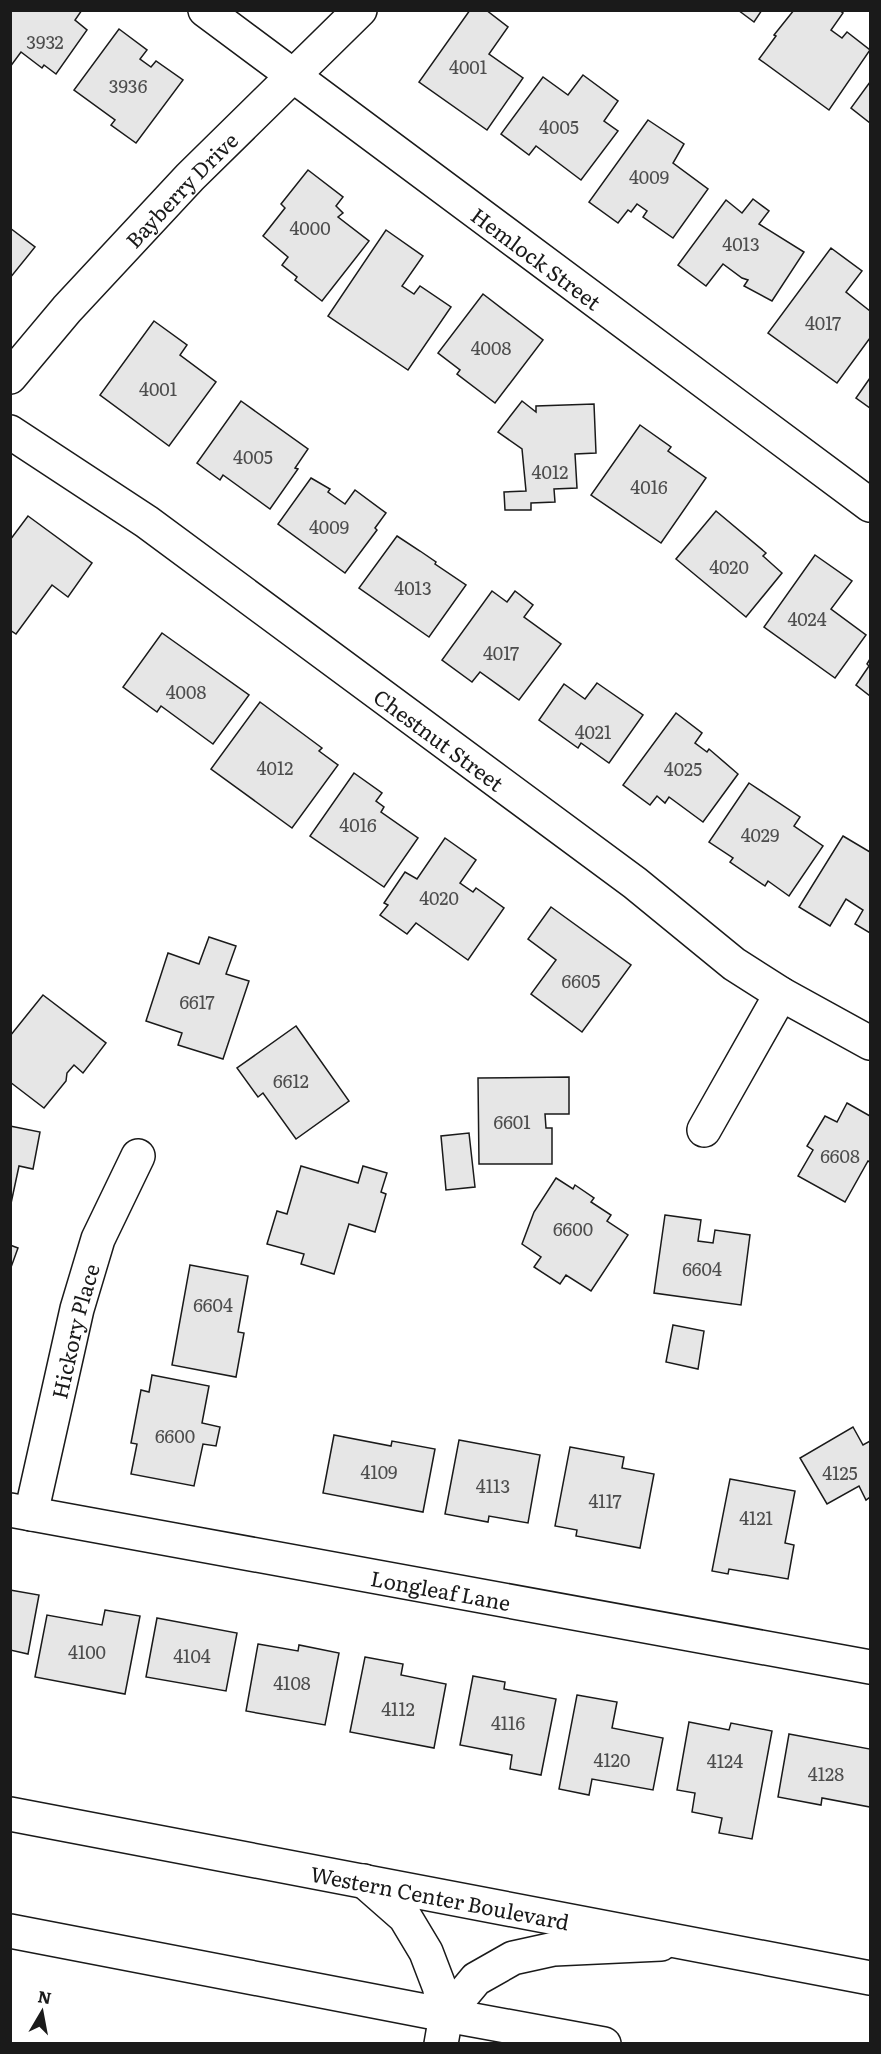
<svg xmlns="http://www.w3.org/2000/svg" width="881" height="2054" font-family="Literata,serif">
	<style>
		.building { fill: #e6e6e6; stroke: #1a1a1a; stroke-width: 1.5 }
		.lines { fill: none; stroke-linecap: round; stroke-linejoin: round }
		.minor-casing { stroke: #1a1a1a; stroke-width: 36 }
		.major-casing { stroke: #1a1a1a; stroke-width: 36 }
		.minor { stroke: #fff; stroke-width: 33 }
		.major { stroke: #fff; stroke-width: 33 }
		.labels { text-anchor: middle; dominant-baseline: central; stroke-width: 4.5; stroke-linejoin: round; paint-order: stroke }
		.number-label { font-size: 18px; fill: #4d4d4d }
		.street-label { font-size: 21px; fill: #1a1a1a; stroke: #fff }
	</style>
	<rect width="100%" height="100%" fill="#fff"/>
	<!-- building -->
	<g class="building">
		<polygon points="10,10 82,10 75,20 87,30 56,74 44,65 42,68 21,52 10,67"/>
		<polygon points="470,10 486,10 508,27 489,54 523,78 487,130 419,82"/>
		<polygon points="738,10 762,10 754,22"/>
		<polygon points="794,10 839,10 843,13 831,30 842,38 847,32 870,50 829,110 759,59 776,36 774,35"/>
		<polygon points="119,29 147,50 140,59 151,67 156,61 183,80 136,143 111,125 115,120 74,90"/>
		<polygon points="583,75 618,101 604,121 618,131 581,180 536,146 529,155 501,134 543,77 568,95"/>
		<polygon points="870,82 870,123 851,108"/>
		<polygon points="648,120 684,144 673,163 708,189 673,238 643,217 647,211 637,204 631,212 628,210 618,223 589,202"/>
		<polygon points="308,170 343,197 336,206 343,213 338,217 369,241 322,301 295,280 297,277 282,265 288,257 263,236 285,208 281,204"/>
		<polygon points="753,199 769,211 759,224 804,252 772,301 744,286 748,280 742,278 723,264 706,286 678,265 726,200 742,213"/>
		<polygon points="10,228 35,247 10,278"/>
		<polygon points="386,230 423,256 402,286 414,294 420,286 451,307 408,370 328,316"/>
		<polygon points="831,248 862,271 846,292 870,311 870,338 837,383 768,333"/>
		<polygon points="483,294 543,340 495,403 457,374 460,370 438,353"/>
		<polygon points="154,321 187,345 180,355 216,382 169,446 100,395"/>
		<polygon points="870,378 870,408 856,398"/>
		<polygon points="241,401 308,449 295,468 298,469 270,509 223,475 220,480 197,463"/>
		<polygon points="522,401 536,412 536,406 594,404 596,453 575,454 577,488 554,489 555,502 531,503 531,510 505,510 504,492 526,491 522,449 498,432"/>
		<polygon points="640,425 671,447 668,451 706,478 661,543 591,495"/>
		<polygon points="311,478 330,489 328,492 345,504 355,490 386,513 375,528 377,530 345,573 278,524"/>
		<polygon points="716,511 766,553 763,556 782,573 746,617 676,559"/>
		<polygon points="28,516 92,563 68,597 52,585 16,634 10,630 10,540"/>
		<polygon points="397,536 420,551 436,562 435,564 466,585 429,637 359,588"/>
		<polygon points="815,555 852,581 831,609 866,635 835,678 764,627"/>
		<polygon points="492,591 507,602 515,591 533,605 524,617 561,644 519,700 480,672 472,682 442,660"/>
		<polygon points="162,633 249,695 213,744 161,706 157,712 123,687"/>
		<polygon points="870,659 870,696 856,685 869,666 867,664"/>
		<polygon points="597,683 643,715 609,763 581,743 578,748 539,720 564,684 585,699"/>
		<polygon points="260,702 322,748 319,751 338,765 292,828 211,769"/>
		<polygon points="676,713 702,733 695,743 707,752 709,749 738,774 703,822 669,797 665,803 657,796 650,805 623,785"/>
		<polygon points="354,773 382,793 376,801 384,807 381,812 418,838 384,887 310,836"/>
		<polygon points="749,783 800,817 794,826 823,846 789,896 768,881 765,886 730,862 733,858 709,842"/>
		<polygon points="843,836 870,852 870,933 855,924 863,910 846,899 830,926 799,907"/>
		<polygon points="445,838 476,860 460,883 473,892 476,888 504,908 468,960 416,923 407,934 380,915 388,905 384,903 405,872 417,879"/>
		<polygon points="551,907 631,965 582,1032 531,994 556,960 528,939"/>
		<polygon points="209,937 236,946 226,974 249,981 223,1059 178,1045 182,1033 146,1021 168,953 199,964"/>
		<polygon points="43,995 106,1043 83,1073 74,1065 67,1073 66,1081 44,1108 10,1082 10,1036"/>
		<polygon points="296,1026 349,1101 296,1139 263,1093 258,1097 237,1068"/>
		<polygon points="569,1077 569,1114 545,1114 546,1128 552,1128 552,1164 479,1164 478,1078"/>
		<polygon points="847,1103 870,1116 870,1162 868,1161 845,1202 798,1176 813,1150 807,1146 825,1116 837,1122"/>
		<polygon points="10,1126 40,1132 33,1169 19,1166 10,1208"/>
		<polygon points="469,1133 475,1187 446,1190 441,1136"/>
		<polygon points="301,1166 358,1183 363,1166 387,1173 381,1192 386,1194 375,1232 349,1224 334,1274 301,1264 304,1254 267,1244 277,1211 287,1214"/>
		<polygon points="556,1178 573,1189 575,1185 594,1198 591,1202 611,1215 607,1221 628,1235 591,1291 566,1275 560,1284 534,1267 541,1257 522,1244 534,1212"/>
		<polygon points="665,1215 701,1220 698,1241 713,1243 715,1230 750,1235 741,1305 654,1293"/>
		<polygon points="10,1245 18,1248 10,1270"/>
		<polygon points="190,1265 248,1276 238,1332 244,1333 236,1377 172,1365"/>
		<polygon points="673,1325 704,1331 698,1369 666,1362"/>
		<polygon points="152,1375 209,1386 202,1423 220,1427 216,1446 203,1444 194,1486 131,1474 137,1444 131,1443 141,1390 149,1392"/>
		<polygon points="853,1427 863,1445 870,1441 870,1497 866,1500 859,1486 827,1504 800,1458"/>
		<polygon points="334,1435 391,1446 392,1441 435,1449 423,1512 323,1493"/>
		<polygon points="459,1440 540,1455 528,1523 489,1516 488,1522 445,1514"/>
		<polygon points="570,1447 624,1457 622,1468 654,1474 640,1548 576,1536 577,1530 555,1526"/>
		<polygon points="730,1479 795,1491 785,1543 794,1545 788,1579 729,1569 728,1574 712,1571"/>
		<polygon points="10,1590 39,1595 28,1654 10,1650"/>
		<polygon points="105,1610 140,1616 125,1694 35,1677 47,1615 102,1625"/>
		<polygon points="157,1618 237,1633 226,1691 146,1677"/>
		<polygon points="258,1644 298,1651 299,1645 339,1653 325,1725 246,1711"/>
		<polygon points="365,1657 403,1664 401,1675 446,1684 434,1748 350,1732"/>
		<polygon points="473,1676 505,1682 504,1689 556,1699 541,1775 510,1769 512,1755 460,1745"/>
		<polygon points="577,1695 617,1702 612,1728 663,1738 653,1790 592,1779 589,1795 559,1789"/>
		<polygon points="689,1722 729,1730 731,1723 772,1731 752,1839 719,1833 722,1818 692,1812 695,1793 677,1790"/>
		<polygon points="789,1734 870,1749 870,1807 822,1798 821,1805 778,1797"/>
	</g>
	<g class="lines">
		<defs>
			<g id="minor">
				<path id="s1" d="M205,10L870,505"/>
				<path id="s2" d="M10,377L67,309L190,177L360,10"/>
				<path id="s3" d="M10,432L147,522L635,883L734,964L781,994L870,1043"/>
				<polyline points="704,1130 781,994"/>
				<path id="s4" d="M10,1510L870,1667"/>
				<path id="s5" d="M31,1514L77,1309L98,1239L138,1156"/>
				<polyline points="364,1881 405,1917 426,1952 439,1986 446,2015 441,2044"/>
				<polyline points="446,2015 476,1979 513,1958 554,1949 661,1944"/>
			</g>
			<g id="major">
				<path id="s6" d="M10,1814L870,1978"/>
				<polyline points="10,1931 446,2015 604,2044"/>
			</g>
		</defs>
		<!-- minor casing -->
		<use href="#minor" class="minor-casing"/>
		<!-- major casing -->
		<use href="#major" class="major-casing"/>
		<!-- minor -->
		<use href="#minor" class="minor"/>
		<!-- major -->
		<use href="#major" class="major"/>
	</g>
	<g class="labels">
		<!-- number labels -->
		<g class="number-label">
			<text x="45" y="41">3932</text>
			<text x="468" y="66">4001</text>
			<text x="128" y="85">3936</text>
			<text x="559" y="126">4005</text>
			<text x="649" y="176">4009</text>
			<text x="310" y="227">4000</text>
			<text x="741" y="243">4013</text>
			<text x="823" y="322">4017</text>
			<text x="491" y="347">4008</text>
			<text x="158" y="388">4001</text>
			<text x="253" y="456">4005</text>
			<text x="550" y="471">4012</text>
			<text x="649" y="486">4016</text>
			<text x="329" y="526">4009</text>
			<text x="729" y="566">4020</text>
			<text x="413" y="587">4013</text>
			<text x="807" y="618">4024</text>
			<text x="501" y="652">4017</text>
			<text x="186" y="691">4008</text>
			<text x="593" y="731">4021</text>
			<text x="275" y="767">4012</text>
			<text x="683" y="768">4025</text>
			<text x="358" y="824">4016</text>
			<text x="760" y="834">4029</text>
			<text x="439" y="897">4020</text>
			<text x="581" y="980">6605</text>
			<text x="197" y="1001">6617</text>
			<text x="291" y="1080">6612</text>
			<text x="512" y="1121">6601</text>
			<text x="840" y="1155">6608</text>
			<text x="573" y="1228">6600</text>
			<text x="702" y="1268">6604</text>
			<text x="213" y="1304">6604</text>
			<text x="175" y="1435">6600</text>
			<text x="379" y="1471">4109</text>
			<text x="840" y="1472">4125</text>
			<text x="493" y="1485">4113</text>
			<text x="605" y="1500">4117</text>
			<text x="756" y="1517">4121</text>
			<text x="87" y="1651">4100</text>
			<text x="192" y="1655">4104</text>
			<text x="292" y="1682">4108</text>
			<text x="398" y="1708">4112</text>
			<text x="508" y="1722">4116</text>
			<text x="612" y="1759">4120</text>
			<text x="725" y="1760">4124</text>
			<text x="826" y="1773">4128</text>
		</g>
		<!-- street labels -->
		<g class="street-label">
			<text stroke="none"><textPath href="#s2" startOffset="254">Bayberry Drive</textPath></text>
			<text stroke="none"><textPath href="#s1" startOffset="414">Hemlock Street</textPath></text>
			<text stroke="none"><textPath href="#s3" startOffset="528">Chestnut Street</textPath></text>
			<text stroke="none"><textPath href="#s5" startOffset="188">Hickory Place</textPath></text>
			<text stroke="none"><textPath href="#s4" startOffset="438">Longleaf Lane</textPath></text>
			<text stroke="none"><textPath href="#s6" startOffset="438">Western Center Boulevard</textPath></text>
		</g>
	</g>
	<!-- border -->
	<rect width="881" height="2054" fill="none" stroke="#1a1a1a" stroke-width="24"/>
	<!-- north arrow -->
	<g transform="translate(42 2012) rotate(10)" stroke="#ffffff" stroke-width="4.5" paint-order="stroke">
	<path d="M0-4.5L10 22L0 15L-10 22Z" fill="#1a1a1a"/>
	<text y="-9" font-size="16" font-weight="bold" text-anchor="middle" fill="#1a1a1a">N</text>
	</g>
</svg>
